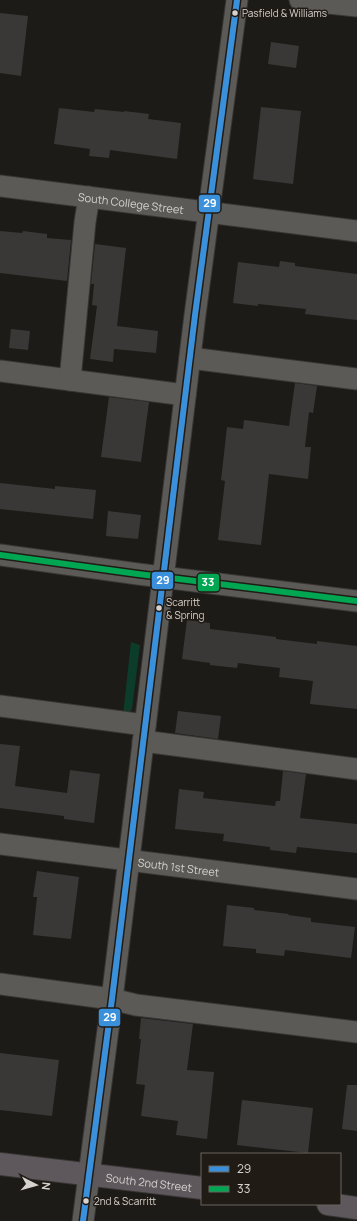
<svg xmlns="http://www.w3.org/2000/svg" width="357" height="1221" font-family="Manrope,sans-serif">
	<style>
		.green { fill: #0b3d2a }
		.building { fill: #3a3836 }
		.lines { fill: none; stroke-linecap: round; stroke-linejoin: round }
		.minor-casing { stroke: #383634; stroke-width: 23 }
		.major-casing { stroke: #383634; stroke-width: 24 }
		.minor { stroke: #5b5a57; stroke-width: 21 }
		.major { stroke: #5e585d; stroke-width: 22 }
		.bus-1-casing { stroke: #201b15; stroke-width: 9 }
		.bus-2-casing { stroke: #201b15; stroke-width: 9 }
		.bus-1 { stroke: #3a90db; stroke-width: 6 }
		.bus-2 { stroke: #00a651; stroke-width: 6 }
		.bus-dot { fill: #d6d2ce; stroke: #201b15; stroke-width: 1.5 }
		.labels { text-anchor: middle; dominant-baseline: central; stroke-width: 3; stroke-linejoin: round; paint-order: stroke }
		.bus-label { font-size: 10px; fill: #d6d2ce; stroke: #201b15; text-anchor: start }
		.street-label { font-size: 11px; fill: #d6d2ce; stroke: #201b15 }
		.line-badge { stroke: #201b15; stroke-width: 1.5 }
		.badge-label { font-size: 11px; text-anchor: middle; font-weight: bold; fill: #fff }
	</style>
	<rect width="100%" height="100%" fill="#1d1b18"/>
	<!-- green -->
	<polygon class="green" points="131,642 140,645 132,709 127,714 123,715"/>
	<!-- building -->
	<g class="building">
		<polygon points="0,13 28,16 21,76 0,73"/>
		<polygon points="271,42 299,46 296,68 268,64"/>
		<polygon points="261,107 301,111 293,184 253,179"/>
		<polygon points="59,108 94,112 95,109 124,112 124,111 149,114 148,119 181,123 177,159 110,150 109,158 89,156 90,149 54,144"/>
		<polygon points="0,231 22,233 23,231 47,234 47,238 71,240 67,281 0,273"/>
		<polygon points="95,244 126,248 117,326 158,331 156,353 114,349 113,362 90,359 97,306 92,305 94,284 91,284"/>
		<polygon points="280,261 295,263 295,266 357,274 357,320 305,314 306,309 258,304 258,306 233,303 238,262 279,267"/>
		<polygon points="11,329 30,331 28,350 9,348"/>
		<polygon points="295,383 317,386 313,413 309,412 305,447 311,447 308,479 269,474 261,545 218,540 225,481 221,480 227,427 243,429 244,420 289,426"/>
		<polygon points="109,397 149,402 141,462 101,457"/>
		<polygon points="0,483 55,489 55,486 96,490 93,519 0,509"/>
		<polygon points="108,511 141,515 138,539 106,536"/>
		<polygon points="187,620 210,623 210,629 276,637 276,639 317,644 317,641 357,646 357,709 310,704 313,681 279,677 280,668 238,663 237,668 210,665 210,663 182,659"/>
		<polygon points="178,711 221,716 218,739 175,733"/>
		<polygon points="0,744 20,746 15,786 67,793 70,770 100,774 94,823 64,819 64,816 0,808"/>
		<polygon points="283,771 306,774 300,818 357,824 357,853 297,847 296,853 270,850 270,847 223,841 224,834 175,829 179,789 204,792 203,798 275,806 276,801 280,801"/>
		<polygon points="37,871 79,877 71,939 33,935 37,897 33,897"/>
		<polygon points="227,905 254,908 254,910 289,914 288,915 311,918 311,922 355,927 351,958 285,950 284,956 256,953 256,949 223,946"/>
		<polygon points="141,1018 193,1024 187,1070 214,1072 207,1139 176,1135 178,1121 141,1116 145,1085 136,1084 141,1039 139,1039"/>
		<polygon points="0,1053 59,1060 52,1116 0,1110"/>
		<polygon points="347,1085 357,1085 357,1131 342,1129"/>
		<polygon points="242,1100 313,1108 308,1153 237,1145"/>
	</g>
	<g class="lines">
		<defs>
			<g id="minor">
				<polyline points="300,0 357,6"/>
				<path id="s1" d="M0,186L357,231"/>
				<polyline points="190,358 357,379"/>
				<polyline points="0,371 185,395"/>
				<polyline points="70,380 85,222 89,197"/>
				<polyline points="0,555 138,574 357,601"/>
				<polyline points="0,706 145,725"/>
				<polyline points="143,741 357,769"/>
				<path id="s2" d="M0,844L357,889"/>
				<polyline points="0,984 112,999 136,1005 357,1032"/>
				<polyline points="83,1221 112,999 195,315 237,0"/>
			</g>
			<g id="major">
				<path id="s3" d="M0,1164L202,1188"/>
				<polyline points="328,1204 357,1208"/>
			</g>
		</defs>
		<!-- minor casing -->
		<use href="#minor" class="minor-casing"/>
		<!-- major casing -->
		<use href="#major" class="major-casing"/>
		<!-- minor -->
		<use href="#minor" class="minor"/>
		<!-- major -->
		<use href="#major" class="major"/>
		<defs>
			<polyline id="bus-1" points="83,1221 112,999 195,315 237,0"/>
			<polyline id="bus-2" points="0,555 138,574 357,601"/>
		</defs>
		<!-- bus-1 casing -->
		<use href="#bus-1" class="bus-1-casing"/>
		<!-- bus-2 casing -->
		<use href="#bus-2" class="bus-2-casing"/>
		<!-- bus-1 -->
		<use href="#bus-1" class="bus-1"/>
		<!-- bus-2 -->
		<use href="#bus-2" class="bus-2"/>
	</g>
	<!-- markers -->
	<g class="bus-dot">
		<circle cx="235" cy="13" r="3.5"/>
		<circle cx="159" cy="608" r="3.5"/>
		<circle cx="86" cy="1201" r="3.5"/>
	</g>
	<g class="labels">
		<!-- bus labels -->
		<g class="bus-label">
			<text x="242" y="13">Pasfield &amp; Williams</text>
			<text x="166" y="602">Scarritt<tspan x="166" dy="13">&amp; Spring</tspan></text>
			<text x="94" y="1201">2nd &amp; Scarritt</text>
		</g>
		<!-- street labels -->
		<g class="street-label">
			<text stroke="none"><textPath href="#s1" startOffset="132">South College Street</textPath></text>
			<text stroke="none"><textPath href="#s2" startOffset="180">South 1st Street</textPath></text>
			<text stroke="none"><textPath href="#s3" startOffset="150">South 2nd Street</textPath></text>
		</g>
	</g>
	<g class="line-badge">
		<rect x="198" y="194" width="23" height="19" rx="4" fill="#3a90db"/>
		<rect x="151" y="571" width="23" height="19" rx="4" fill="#3a90db"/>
		<rect x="197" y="573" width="23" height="19" rx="4" fill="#00a651"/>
		<rect x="98" y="1008" width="23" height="19" rx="4" fill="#3a90db"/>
	</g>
	<g class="badge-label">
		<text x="210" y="207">29</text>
		<text x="163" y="584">29</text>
		<text x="208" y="586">33</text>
		<text x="110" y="1021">29</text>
	</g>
	<!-- legend -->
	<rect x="201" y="1153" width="140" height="52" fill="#201b15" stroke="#69645f"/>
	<rect x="209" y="1166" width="20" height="6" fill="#3a90db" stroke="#69645f"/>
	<text x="237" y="1173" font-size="12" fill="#d6d2ce">29</text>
	<rect x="209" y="1186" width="20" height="6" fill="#00a651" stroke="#69645f"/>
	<text x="237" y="1193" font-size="12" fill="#d6d2ce">33</text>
	<!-- north arrow -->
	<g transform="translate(36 1185) rotate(96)" stroke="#201b15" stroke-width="3" paint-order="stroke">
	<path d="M0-3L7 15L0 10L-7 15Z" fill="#d6d2ce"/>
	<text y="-6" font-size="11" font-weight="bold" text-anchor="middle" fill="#d6d2ce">N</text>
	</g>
</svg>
